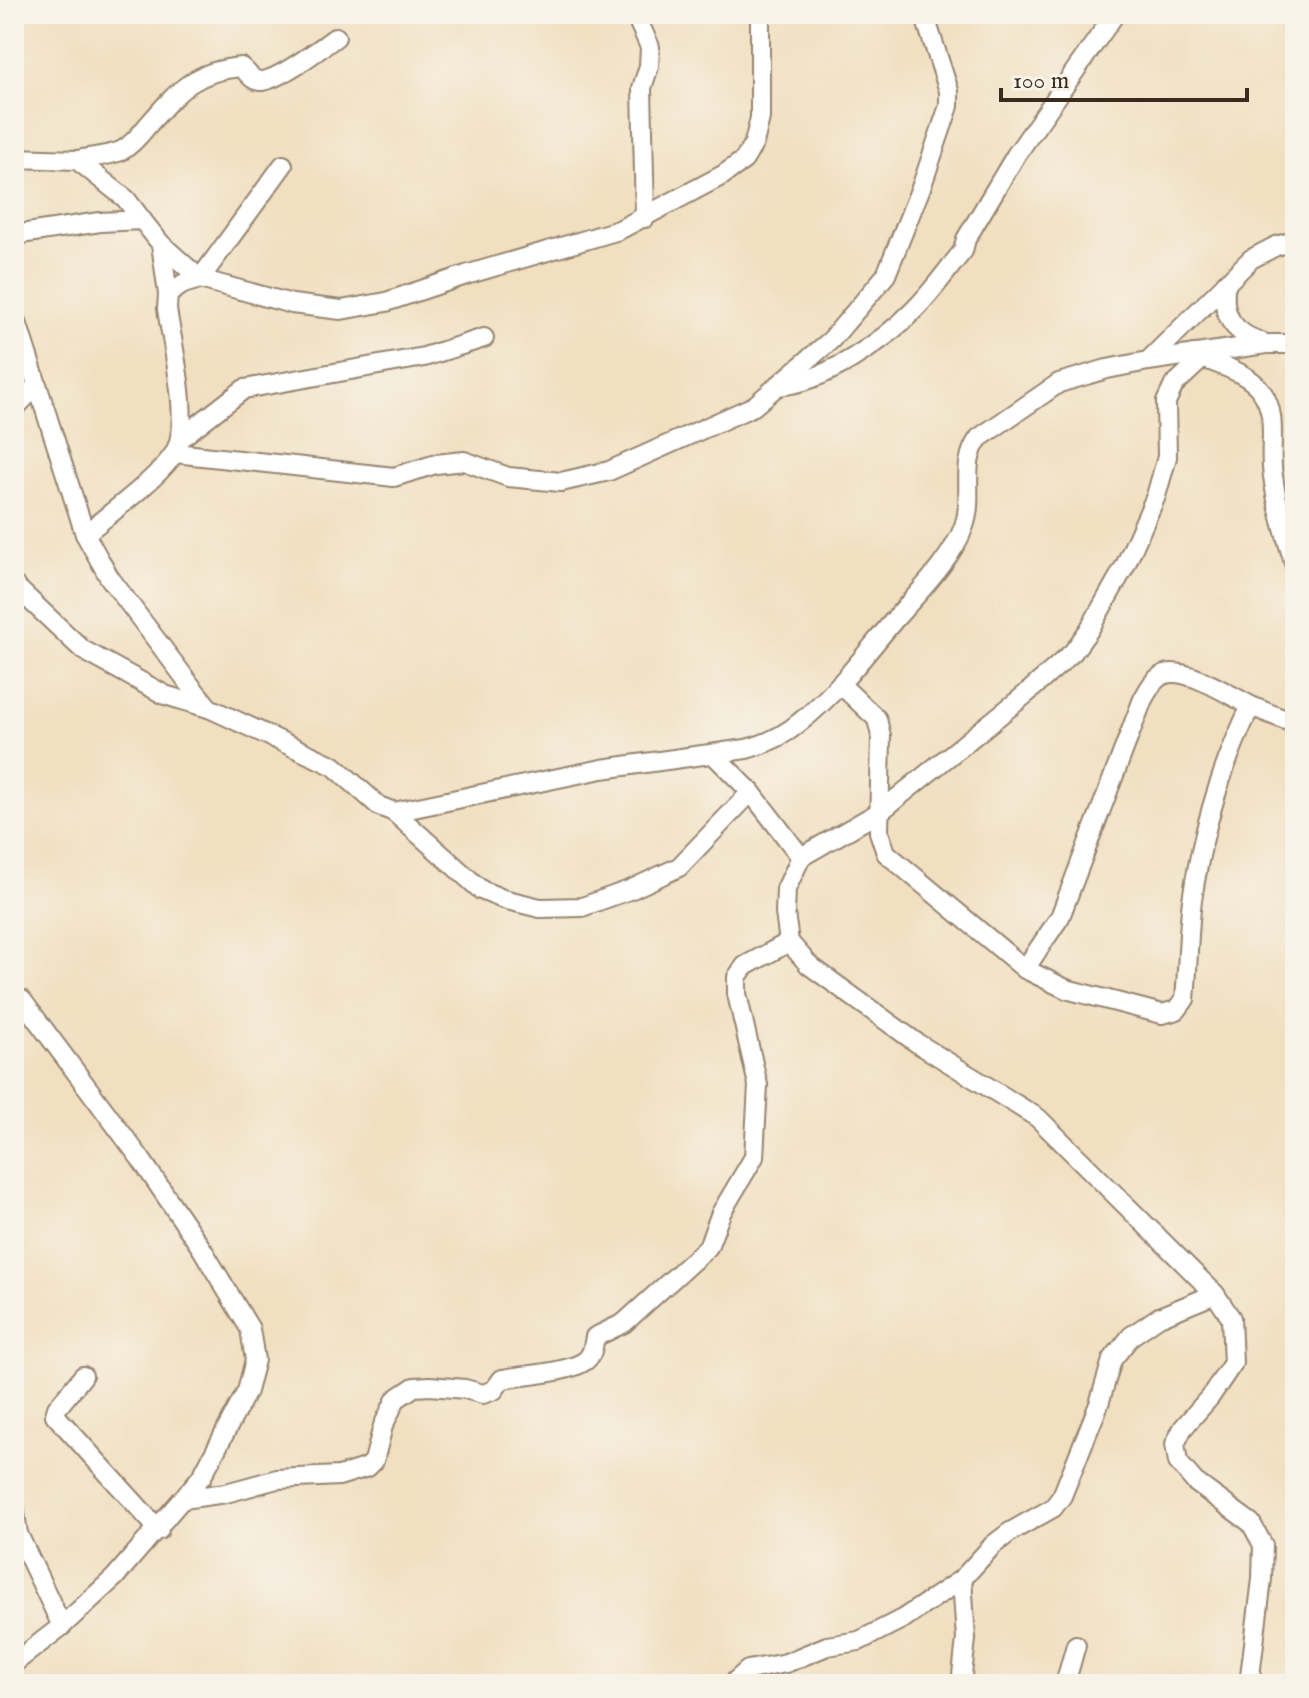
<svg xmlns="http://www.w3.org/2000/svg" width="1309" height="1698" font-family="'IM FELL English',serif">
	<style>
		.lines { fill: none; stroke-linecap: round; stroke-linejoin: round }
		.minor-casing { stroke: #96846f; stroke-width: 22 }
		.minor { stroke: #fff; stroke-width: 18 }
	</style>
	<rect width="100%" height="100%" fill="#f7f3e8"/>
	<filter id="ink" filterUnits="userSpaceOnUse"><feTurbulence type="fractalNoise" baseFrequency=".0125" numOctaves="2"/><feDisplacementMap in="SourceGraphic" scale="16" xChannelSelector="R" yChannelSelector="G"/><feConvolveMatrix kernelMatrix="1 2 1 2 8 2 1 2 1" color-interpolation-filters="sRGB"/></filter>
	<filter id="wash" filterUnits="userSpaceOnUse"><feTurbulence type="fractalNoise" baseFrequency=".006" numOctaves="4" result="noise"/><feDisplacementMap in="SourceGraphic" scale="32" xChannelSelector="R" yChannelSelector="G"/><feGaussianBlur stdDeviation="1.8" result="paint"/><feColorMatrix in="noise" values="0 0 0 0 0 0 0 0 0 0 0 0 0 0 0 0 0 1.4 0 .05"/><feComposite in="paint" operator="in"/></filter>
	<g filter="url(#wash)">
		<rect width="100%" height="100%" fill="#f1dfc0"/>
	</g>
	<g filter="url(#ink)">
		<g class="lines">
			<defs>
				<g id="minor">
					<polyline points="635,14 650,47 649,66 642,88 645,218"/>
					<polyline points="14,158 77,160 126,199 142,220"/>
					<path d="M77,160C91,157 108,156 121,151C132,145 141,134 148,125C178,91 194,71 241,67C248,72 252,82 262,81C280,79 321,48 336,37"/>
					<polyline points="14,235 100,222 142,220 161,244 168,294"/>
					<polyline points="161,244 200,279 283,165"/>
					<path d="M1226,283C1220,316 1234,334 1264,343"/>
					<path d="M14,313L85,534L109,577L191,686L209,708L334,766L379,806L394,812L602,769L746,749C766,744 784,736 800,722C837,693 865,654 895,619C918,593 953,558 964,526C975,496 959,465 979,438L1059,383L1107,369L1148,361L1251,259L1276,246L1295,241"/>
					<path d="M1193,354C1215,364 1248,371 1262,392C1279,416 1268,449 1273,476C1277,507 1286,536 1295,566"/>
					<polyline points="1203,358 1174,385 1166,402 1167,457 1156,496 1125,566 1089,630 1073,652 1026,694 881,811 801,857 786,889 785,913 789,942 809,965 917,1043 1038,1118 1215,1294 1231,1318 1233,1363 1210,1397 1183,1428 1175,1444 1178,1462 1195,1482 1251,1523 1263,1545 1262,1579 1249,1684"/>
					<polyline points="1148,361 1266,344 1295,344"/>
					<path d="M777,386C824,383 883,342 915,309C933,291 947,270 963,251L966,239L1016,155L1115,14"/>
					<polyline points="14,409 36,386"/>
					<polyline points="181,438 244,389 424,357 484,338"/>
					<polyline points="175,453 394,477 436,464 464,461 508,477 561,482 609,471 754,406 831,340 886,275 922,185 949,106 949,91 924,14"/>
					<path d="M85,534C107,516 165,473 176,450C191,420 172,344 167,309L168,294L183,284L200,279L292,304L341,310L386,302L466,275L619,230L723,175L744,160L754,143L760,118V14"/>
					<polyline points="14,585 83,650 165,695 208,708"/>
					<path d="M840,684L877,719L881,736L879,832L886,853L1025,969L1066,989L1162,1014L1177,1010L1185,999C1188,966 1188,932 1192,900C1202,833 1221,767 1251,706L1295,724"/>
					<polyline points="713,754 751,792 801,857"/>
					<polyline points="394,812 481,890 503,899 540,908 582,907 632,889 679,867 751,792"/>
					<path d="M1025,969L1060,917L1143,699C1148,691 1153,679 1163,675C1184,665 1231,696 1251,706"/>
					<polyline points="83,1376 57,1408 55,1415 159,1530"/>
					<path d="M183,1499L226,1493L277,1479L339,1476L368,1467L374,1461L383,1426L396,1399L414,1387L430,1386L465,1389L483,1394L494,1390L502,1379C524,1375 568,1373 585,1361C593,1355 593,1346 595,1337L624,1323L708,1247L721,1213L754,1157L758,1085L737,994V977L745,966L789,942"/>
					<polyline points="14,1506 18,1534 62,1626"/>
					<polyline points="14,1663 62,1626 115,1577 202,1476 247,1391 255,1360 250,1329 202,1249 140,1158 22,1000"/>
					<polyline points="732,1684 748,1670 786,1663 827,1646 859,1641 904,1618 962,1579 993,1545 1010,1532 1053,1508 1062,1496 1099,1404 1112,1360 1131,1336 1159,1317 1215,1294"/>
					<polyline points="961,1684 966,1639 962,1579"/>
					<polyline points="1065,1684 1076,1645"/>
				</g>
			</defs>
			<!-- minor casing -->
			<use href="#minor" class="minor-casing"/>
			<!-- minor -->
			<use href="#minor" class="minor"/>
		</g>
	</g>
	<!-- margin -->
	<rect width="1309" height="1698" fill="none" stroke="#f7f3e8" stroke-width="48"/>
	<!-- scale -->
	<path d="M1001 88v12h246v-12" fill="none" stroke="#3b2a1e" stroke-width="4"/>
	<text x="1013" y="88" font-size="24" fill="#3b2a1e" stroke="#f7f3e8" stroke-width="6" paint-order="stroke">100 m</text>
</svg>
